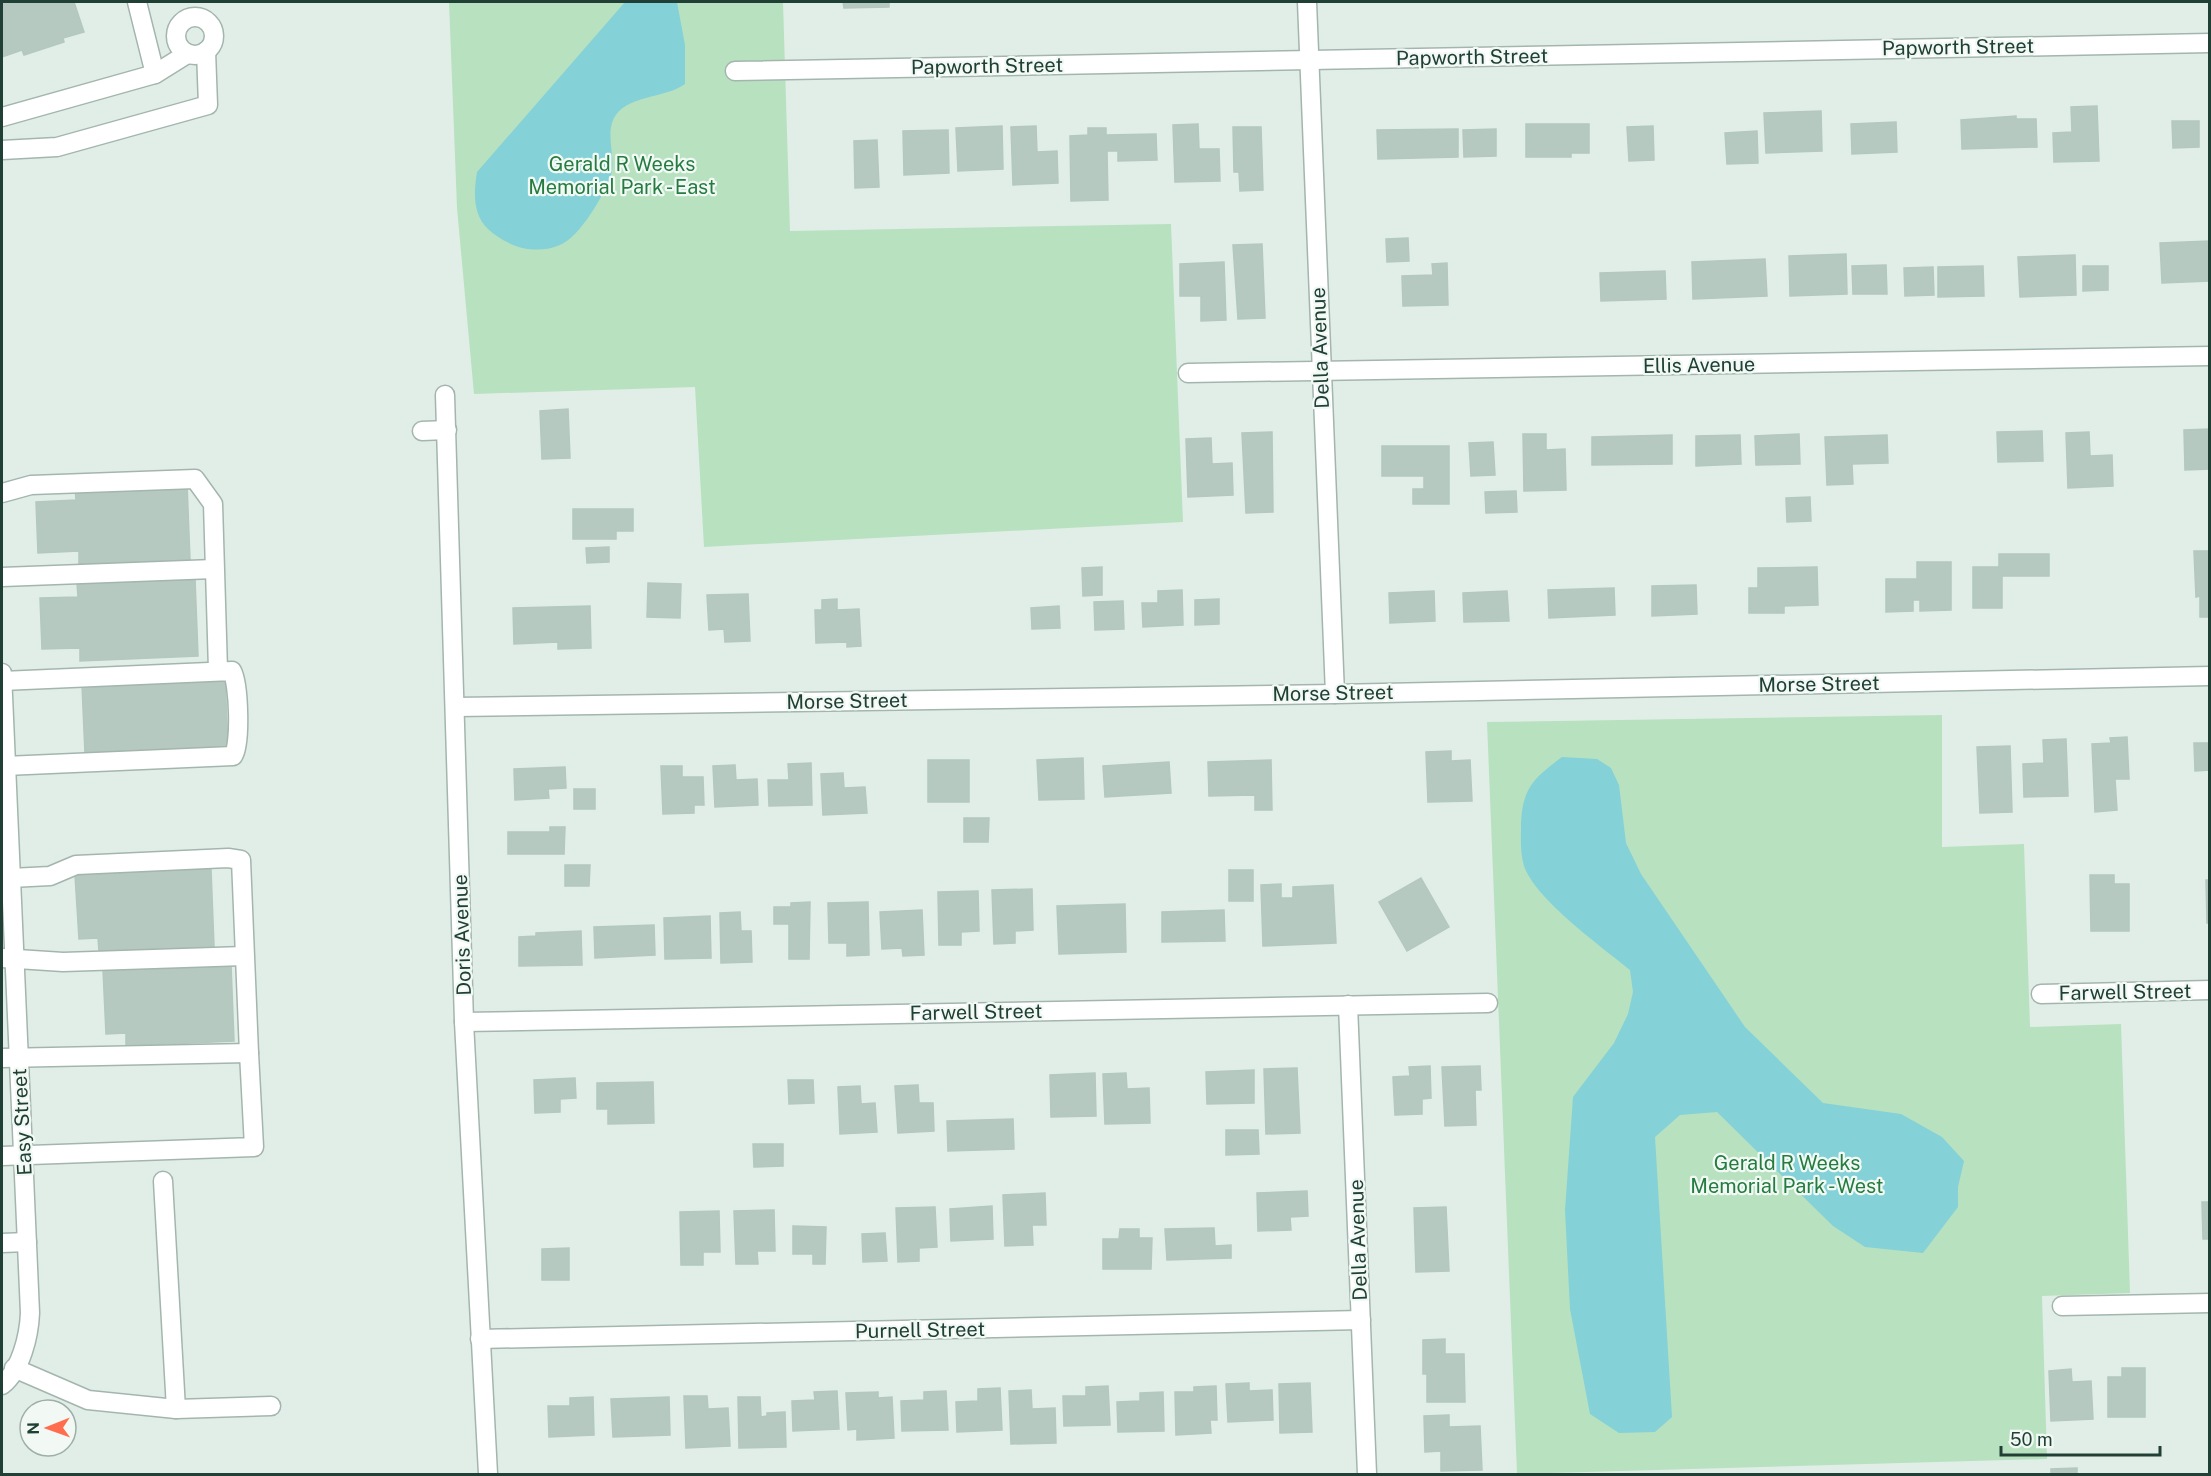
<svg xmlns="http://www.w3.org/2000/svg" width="2211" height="1476" font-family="'Public Sans',sans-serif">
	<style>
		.green { fill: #b8e1c0 }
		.water { fill: #84d1d8 }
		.building { fill: #b6c9c0; stroke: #b3c8be; stroke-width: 1.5 }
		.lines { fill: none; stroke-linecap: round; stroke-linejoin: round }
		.minor-casing { stroke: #a3b6ae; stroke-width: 21 }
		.minor { stroke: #fff; stroke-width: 18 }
		.labels { text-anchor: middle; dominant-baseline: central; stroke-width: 4.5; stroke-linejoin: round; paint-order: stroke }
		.street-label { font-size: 20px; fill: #204035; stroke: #f2f9f5 }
		.park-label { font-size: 20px; fill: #257c41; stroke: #f2f9f5 }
	</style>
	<rect width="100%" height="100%" fill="#e1eee7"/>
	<!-- green -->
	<g class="green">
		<polygon points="449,2 783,2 790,231 1171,224 1183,522 704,547 695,387 474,394 457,208"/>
		<polygon points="1942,715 1942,847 2024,844 2030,1027 2121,1024 2130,1293 2042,1296 2047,1459 1517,1474 1487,722"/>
	</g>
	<!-- water -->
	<g class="water">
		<path d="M625,2H677L685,45V84C665,99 625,94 613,120C606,137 616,159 611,175C604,195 580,237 560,245C535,256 506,246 488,229C472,214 474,191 477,172Z"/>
		<path d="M1562,757L1597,759L1611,768L1619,785L1626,843L1641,874L1745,1027L1823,1103L1901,1114L1942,1137L1964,1161L1958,1187V1207L1923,1253L1865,1247L1833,1226L1717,1112L1680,1115L1655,1137L1672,1417L1655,1432L1619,1433L1590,1414L1570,1309L1565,1210L1573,1097L1614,1043L1628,1014L1633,992L1630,970C1601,946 1536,900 1524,866C1520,853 1521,838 1521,825C1522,788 1534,778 1562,757Z"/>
	</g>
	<!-- building -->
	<g class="building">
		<polygon points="2,2 74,2 84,32 63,38 64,42 24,55 22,50 2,57"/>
		<polygon points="843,2 889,2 889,7 844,8"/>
		<polygon points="2097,106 2099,161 2054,162 2053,133 2072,132 2071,107"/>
		<polygon points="1821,111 1822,151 1766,153 1764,113"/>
		<polygon points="2016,116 2016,119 2036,119 2037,147 1962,149 1961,120"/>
		<polygon points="2172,121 2199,121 2199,147 2173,148"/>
		<polygon points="1896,122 1897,152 1852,154 1851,124"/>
		<polygon points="1198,124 1199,149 1219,149 1220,181 1175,182 1173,125"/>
		<polygon points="1526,124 1589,124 1589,153 1571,153 1571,157 1526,157"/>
		<polygon points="1002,126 1003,169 958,171 956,128"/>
		<polygon points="1036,126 1037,152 1057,151 1058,183 1013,185 1011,127"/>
		<polygon points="1653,126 1654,160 1629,161 1627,127"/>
		<polygon points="1233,127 1261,127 1263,190 1240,191 1239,172 1234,172"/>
		<polygon points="1088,128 1106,128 1106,135 1156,134 1157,160 1118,161 1118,151 1107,151 1108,200 1071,201 1070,136 1088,135"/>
		<polygon points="1458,129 1458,157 1378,159 1377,130"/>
		<polygon points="1496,129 1496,156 1464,157 1463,130"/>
		<polygon points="948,130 949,173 904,175 903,131"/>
		<polygon points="1757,131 1758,163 1727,164 1725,133"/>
		<polygon points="877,140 879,187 855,188 854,141"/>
		<polygon points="1408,238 1409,261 1387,262 1386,239"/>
		<polygon points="2210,241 2210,281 2162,283 2160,243"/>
		<polygon points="1262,244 1265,318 1238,319 1233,245"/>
		<polygon points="1846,254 1847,294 1790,296 1789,256"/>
		<polygon points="2075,255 2076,295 2020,297 2018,257"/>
		<polygon points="1765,259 1767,296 1693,299 1692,262"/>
		<polygon points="1224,262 1226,320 1201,321 1201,296 1180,296 1180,264"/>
		<polygon points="1447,263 1448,305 1403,306 1402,276 1433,275 1432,264"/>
		<polygon points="1886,265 1887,294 1853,294 1852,266"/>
		<polygon points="1983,266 1984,296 1938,297 1938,267"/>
		<polygon points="2083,266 2108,266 2108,290 2083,291"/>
		<polygon points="1933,267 1934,295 1905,296 1904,268"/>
		<polygon points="1665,271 1666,299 1601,301 1600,273"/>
		<polygon points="568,409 570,458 542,459 540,411"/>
		<polygon points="2210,429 2210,469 2185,470 2184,430"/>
		<polygon points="2042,431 2043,461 1998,462 1997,432"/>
		<polygon points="1272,432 1273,512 1246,513 1242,433"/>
		<polygon points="2089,432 2090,456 2112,455 2113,486 2068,488 2066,433"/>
		<polygon points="1523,434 1546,434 1546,450 1565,449 1566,490 1524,491"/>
		<polygon points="1799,434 1800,464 1756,465 1755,436"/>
		<polygon points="1672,435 1672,464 1592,465 1592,437"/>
		<polygon points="1740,435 1741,464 1696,466 1696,436"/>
		<polygon points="1887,435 1888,463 1852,464 1853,484 1827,485 1825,437"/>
		<polygon points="1211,438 1212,464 1232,463 1233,495 1188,497 1186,439"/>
		<polygon points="1493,442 1495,475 1471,476 1469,443"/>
		<polygon points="1382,446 1449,446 1449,504 1413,504 1413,489 1424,489 1424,476 1382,476"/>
		<polygon points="187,483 190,560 79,564 79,551 38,553 36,502 76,500 75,487"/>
		<polygon points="1516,491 1517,512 1486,513 1485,492"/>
		<polygon points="1810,497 1811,521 1787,522 1786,498"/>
		<polygon points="573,509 633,509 633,531 616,531 616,539 573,539"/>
		<polygon points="609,547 609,562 587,563 586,548"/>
		<polygon points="2194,551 2210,551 2210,617 2200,617 2200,596 2196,597"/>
		<polygon points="1999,554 2049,554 2049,576 2002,576 2002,608 1973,608 1973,567 1999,567"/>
		<polygon points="1917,562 1951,562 1951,610 1920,611 1920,600 1913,600 1913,611 1886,612 1886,579 1917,579"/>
		<polygon points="1102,567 1102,595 1083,596 1082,568"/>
		<polygon points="1817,567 1818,605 1784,606 1784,613 1749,613 1749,588 1758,588 1758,568"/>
		<polygon points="195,578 198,656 80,661 80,648 42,649 40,598 78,597 77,583"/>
		<polygon points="648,583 681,584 680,618 647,617"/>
		<polygon points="1696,585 1697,614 1652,616 1652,586"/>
		<polygon points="1614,588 1615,615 1549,618 1548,590"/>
		<polygon points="1182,590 1183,625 1143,627 1142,603 1158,603 1158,591"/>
		<polygon points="1434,591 1435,621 1390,623 1389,593"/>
		<polygon points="1507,591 1509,621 1464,622 1463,593"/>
		<polygon points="748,594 750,641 725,642 724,629 709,630 707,595"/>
		<polygon points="837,599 837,610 859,609 861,646 847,647 847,642 816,643 815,610 822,610 822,600"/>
		<polygon points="1219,599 1219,624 1195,625 1195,600"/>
		<polygon points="1123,601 1124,629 1095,630 1094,602"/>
		<polygon points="590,606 591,648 558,649 558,642 514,644 513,608"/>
		<polygon points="1059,606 1060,628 1032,629 1031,608"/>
		<polygon points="225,676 228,750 85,754 82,685"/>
		<polygon points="2127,737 2129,779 2115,779 2117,810 2095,812 2092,744 2111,743 2110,738"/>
		<polygon points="2066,739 2068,796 2024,797 2023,764 2044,763 2043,740"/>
		<polygon points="2194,743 2210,743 2210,770 2195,771"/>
		<polygon points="2010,746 2012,812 1980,813 1977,747"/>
		<polygon points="1451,751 1451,761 1470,760 1472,801 1428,802 1426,752"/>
		<polygon points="1083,758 1084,799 1039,800 1037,760"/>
		<rect x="928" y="760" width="41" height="42"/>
		<polygon points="1271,760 1272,810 1255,810 1255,795 1209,796 1208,762"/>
		<polygon points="1169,762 1171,793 1105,797 1103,766"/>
		<polygon points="811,763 812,805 769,806 768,780 789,780 788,764"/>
		<polygon points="735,765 736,780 757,779 758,805 715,807 713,766"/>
		<polygon points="661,766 682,766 682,777 703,777 704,805 694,805 694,813 663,814"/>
		<polygon points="565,767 566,788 548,789 549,798 515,800 514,769"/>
		<polygon points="843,773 844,788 865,787 867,813 823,815 821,774"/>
		<rect x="574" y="789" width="21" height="20"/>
		<polygon points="964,818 989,818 988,842 964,842"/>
		<polygon points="550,827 565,827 564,854 508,854 508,832 550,832"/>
		<polygon points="565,865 590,865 589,886 565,886"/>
		<polygon points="211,869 214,947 99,951 98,938 79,939 75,875"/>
		<rect x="1229" y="870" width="24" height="31"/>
		<polygon points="2090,875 2114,875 2114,884 2129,884 2129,931 2091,931"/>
		<polygon points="1421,878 1449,927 1407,951 1379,902"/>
		<polygon points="2206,880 2210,880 2210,923 2207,923"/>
		<polygon points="1281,884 1281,898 1293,898 1293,887 1333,885 1336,943 1263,946 1261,885"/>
		<polygon points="1032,889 1033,930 1015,931 1015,943 994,944 992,890"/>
		<polygon points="978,891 979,931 961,932 961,945 939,945 938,892"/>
		<polygon points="810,902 809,959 789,959 789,924 774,924 774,907 791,907 791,903"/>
		<polygon points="868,902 869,955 847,956 847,943 829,943 828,903"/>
		<polygon points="1125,904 1126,952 1059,954 1057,906"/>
		<polygon points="922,910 924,955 903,956 902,948 882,949 880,912"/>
		<polygon points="1224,910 1225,941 1162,942 1162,912"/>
		<polygon points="740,912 741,931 751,931 752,962 721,963 720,913"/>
		<polygon points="710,916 711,958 665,959 664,918"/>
		<polygon points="654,925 655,955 595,958 594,927"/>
		<polygon points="581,931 582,965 519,966 519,937 536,936 536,933"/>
		<polygon points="231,964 234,1041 126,1046 126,1033 106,1034 103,970"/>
		<polygon points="1430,1066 1431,1098 1422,1099 1422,1114 1395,1115 1393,1077 1410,1076 1409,1067"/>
		<polygon points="1480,1066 1481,1090 1475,1090 1476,1125 1445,1126 1442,1067"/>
		<polygon points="1297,1068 1300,1133 1266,1134 1264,1069"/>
		<polygon points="1254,1070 1254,1103 1207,1104 1206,1072"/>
		<polygon points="1095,1073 1096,1116 1051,1117 1050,1075"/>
		<polygon points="1126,1073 1127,1089 1149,1088 1150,1123 1105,1124 1103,1074"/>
		<polygon points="575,1078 576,1098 560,1099 560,1112 535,1113 534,1080"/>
		<polygon points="788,1080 813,1080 814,1103 789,1104"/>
		<polygon points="653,1082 654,1123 608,1124 608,1109 597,1109 597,1083"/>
		<polygon points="918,1085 919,1103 933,1103 934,1131 898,1133 895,1086"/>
		<polygon points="860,1086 861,1104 875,1103 877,1132 840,1134 838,1087"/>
		<polygon points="1013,1119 1014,1149 948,1151 947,1121"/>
		<polygon points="1226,1130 1258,1130 1259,1154 1226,1155"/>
		<polygon points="753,1144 783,1144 783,1166 754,1167"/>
		<polygon points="1307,1191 1308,1216 1290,1217 1291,1230 1258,1231 1257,1193"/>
		<polygon points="1045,1193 1046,1225 1032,1225 1033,1245 1005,1246 1003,1195"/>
		<polygon points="2202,1202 2210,1202 2210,1239 2203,1239"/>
		<polygon points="992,1206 993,1239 951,1241 950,1209"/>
		<polygon points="935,1207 937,1247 919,1248 919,1261 898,1262 896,1208"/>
		<polygon points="1446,1207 1449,1271 1416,1272 1414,1208"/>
		<polygon points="774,1210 775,1251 757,1251 758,1264 736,1264 734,1211"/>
		<polygon points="719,1211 720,1252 703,1252 703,1265 681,1265 680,1212"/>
		<polygon points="793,1226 826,1227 825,1264 813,1264 813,1254 793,1254"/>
		<polygon points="1214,1228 1215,1246 1231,1245 1231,1258 1167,1260 1165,1229"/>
		<polygon points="1120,1229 1139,1229 1139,1238 1152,1238 1151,1269 1103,1269 1103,1239 1119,1239"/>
		<polygon points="885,1233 887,1261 863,1262 862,1234"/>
		<polygon points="569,1248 569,1280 542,1280 542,1249"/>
		<polygon points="1445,1339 1445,1354 1464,1354 1465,1402 1427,1402 1427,1374 1423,1374 1423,1340"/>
		<polygon points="2122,1368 2145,1368 2145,1417 2108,1417 2108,1377 2122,1377"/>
		<polygon points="2071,1369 2072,1382 2091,1381 2093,1419 2051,1421 2049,1371"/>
		<polygon points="1249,1383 1249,1391 1272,1390 1273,1420 1228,1422 1226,1384"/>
		<polygon points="1310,1383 1312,1432 1280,1433 1279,1384"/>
		<polygon points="1108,1386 1110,1425 1064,1426 1063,1396 1086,1396 1086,1387"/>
		<polygon points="1216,1386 1217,1420 1210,1420 1211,1433 1176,1435 1175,1392 1194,1392 1194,1387"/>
		<polygon points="1000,1388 1002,1430 957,1432 956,1402 978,1401 978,1389"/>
		<polygon points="1031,1390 1032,1409 1055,1408 1056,1443 1011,1444 1009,1391"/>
		<polygon points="837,1391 839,1429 793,1431 792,1401 815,1400 814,1392"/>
		<polygon points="946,1391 948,1430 902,1431 901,1401 924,1400 924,1392"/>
		<polygon points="878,1392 878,1398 892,1397 894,1438 857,1440 857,1429 848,1430 846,1393"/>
		<polygon points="1163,1392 1164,1431 1118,1432 1117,1402 1140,1401 1140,1393"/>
		<polygon points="684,1396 707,1396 708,1409 728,1408 730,1446 686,1448"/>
		<polygon points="593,1397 594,1435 549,1437 548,1406 570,1406 570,1398"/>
		<polygon points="669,1397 670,1435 613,1437 611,1399"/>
		<polygon points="738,1397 760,1397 761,1417 767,1416 767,1413 785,1412 786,1447 739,1448"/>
		<polygon points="1449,1415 1449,1427 1480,1426 1482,1470 1441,1471 1441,1451 1425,1452 1424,1416"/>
		<polygon points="2077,1468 2077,1474 2051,1474 2051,1469"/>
	</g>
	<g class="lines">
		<defs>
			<g id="minor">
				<polyline points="1307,2 1335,694"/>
				<circle cx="195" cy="36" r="19"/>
				<polyline points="735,71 2210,43"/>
				<polyline points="155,74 187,54"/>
				<polyline points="2,117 155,74 137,2"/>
				<polyline points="2,150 57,147 208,105 206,51"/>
				<polyline points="1188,373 2210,356"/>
				<polyline points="445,395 464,1022 488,1474"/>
				<polyline points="422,431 447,430"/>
				<polyline points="2,493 31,485 195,479 213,504 218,670"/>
				<polyline points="2,577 214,569"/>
				<path d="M2,673L30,1313C29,1336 21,1370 2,1385"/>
				<path d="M2,681L232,671C239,684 241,745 233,756L5,766"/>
				<polyline points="456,707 1335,694 2210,676"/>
				<polyline points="2,958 63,962 244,956"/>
				<polyline points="2041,994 2210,990"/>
				<polyline points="1348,1005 1367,1474"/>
				<polyline points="464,1022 1488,1003"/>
				<polyline points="2,1058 249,1053 241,860 228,858 76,865 50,876 11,878"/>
				<polyline points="2,1156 254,1147 249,1053"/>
				<polyline points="2,1243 27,1242"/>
				<polyline points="2062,1306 2210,1303"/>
				<polyline points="480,1339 1361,1320"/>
				<polyline points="14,1368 88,1400 176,1409 163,1181"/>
				<polyline points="176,1409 271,1406"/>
			</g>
		</defs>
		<!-- minor casing -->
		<use href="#minor" class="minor-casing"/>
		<!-- minor -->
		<use href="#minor" class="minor"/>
	</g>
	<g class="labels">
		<!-- street labels -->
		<g class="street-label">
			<text transform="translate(1958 47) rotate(-1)">Papworth Street</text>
			<text transform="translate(1472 57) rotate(-1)">Papworth Street</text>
			<text transform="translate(987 66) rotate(-1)">Papworth Street</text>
			<text transform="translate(1320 348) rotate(-92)">Della Avenue</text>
			<text transform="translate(1699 365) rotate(-1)">Ellis Avenue</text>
			<text transform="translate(1819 684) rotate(-1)">Morse Street</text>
			<text transform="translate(1333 693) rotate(-1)">Morse Street</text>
			<text transform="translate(847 701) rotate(-1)">Morse Street</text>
			<text transform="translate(462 935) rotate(-92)">Doris Avenue</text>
			<text transform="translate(2125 992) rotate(-1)">Farwell Street</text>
			<text transform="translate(976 1012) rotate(-1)">Farwell Street</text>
			<text transform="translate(22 1122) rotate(-93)">Easy Street</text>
			<text transform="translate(1358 1240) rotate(-92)">Della Avenue</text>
			<text transform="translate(920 1330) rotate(-1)">Purnell Street</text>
		</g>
		<!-- park labels -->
		<g class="park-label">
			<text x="622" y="164">Gerald R Weeks<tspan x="622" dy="23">Memorial Park - East</tspan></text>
			<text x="1787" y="1163">Gerald R Weeks<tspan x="1787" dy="23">Memorial Park - West</tspan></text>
		</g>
	</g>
	<!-- border -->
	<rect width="2211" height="1476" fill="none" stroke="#204035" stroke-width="6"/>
	<!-- north arrow -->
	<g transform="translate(48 1428) rotate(269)"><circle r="28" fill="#f2f9f5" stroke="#9eafa8" stroke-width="1.5"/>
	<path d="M0-4.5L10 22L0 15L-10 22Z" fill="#ff6d4e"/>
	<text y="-9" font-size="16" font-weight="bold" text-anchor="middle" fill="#204035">N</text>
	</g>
	<!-- scale -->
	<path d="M2001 1446v9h159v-9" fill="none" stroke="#204035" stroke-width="3"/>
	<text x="2010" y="1446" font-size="18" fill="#204035" stroke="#f2f9f5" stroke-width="4.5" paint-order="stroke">50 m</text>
</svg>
